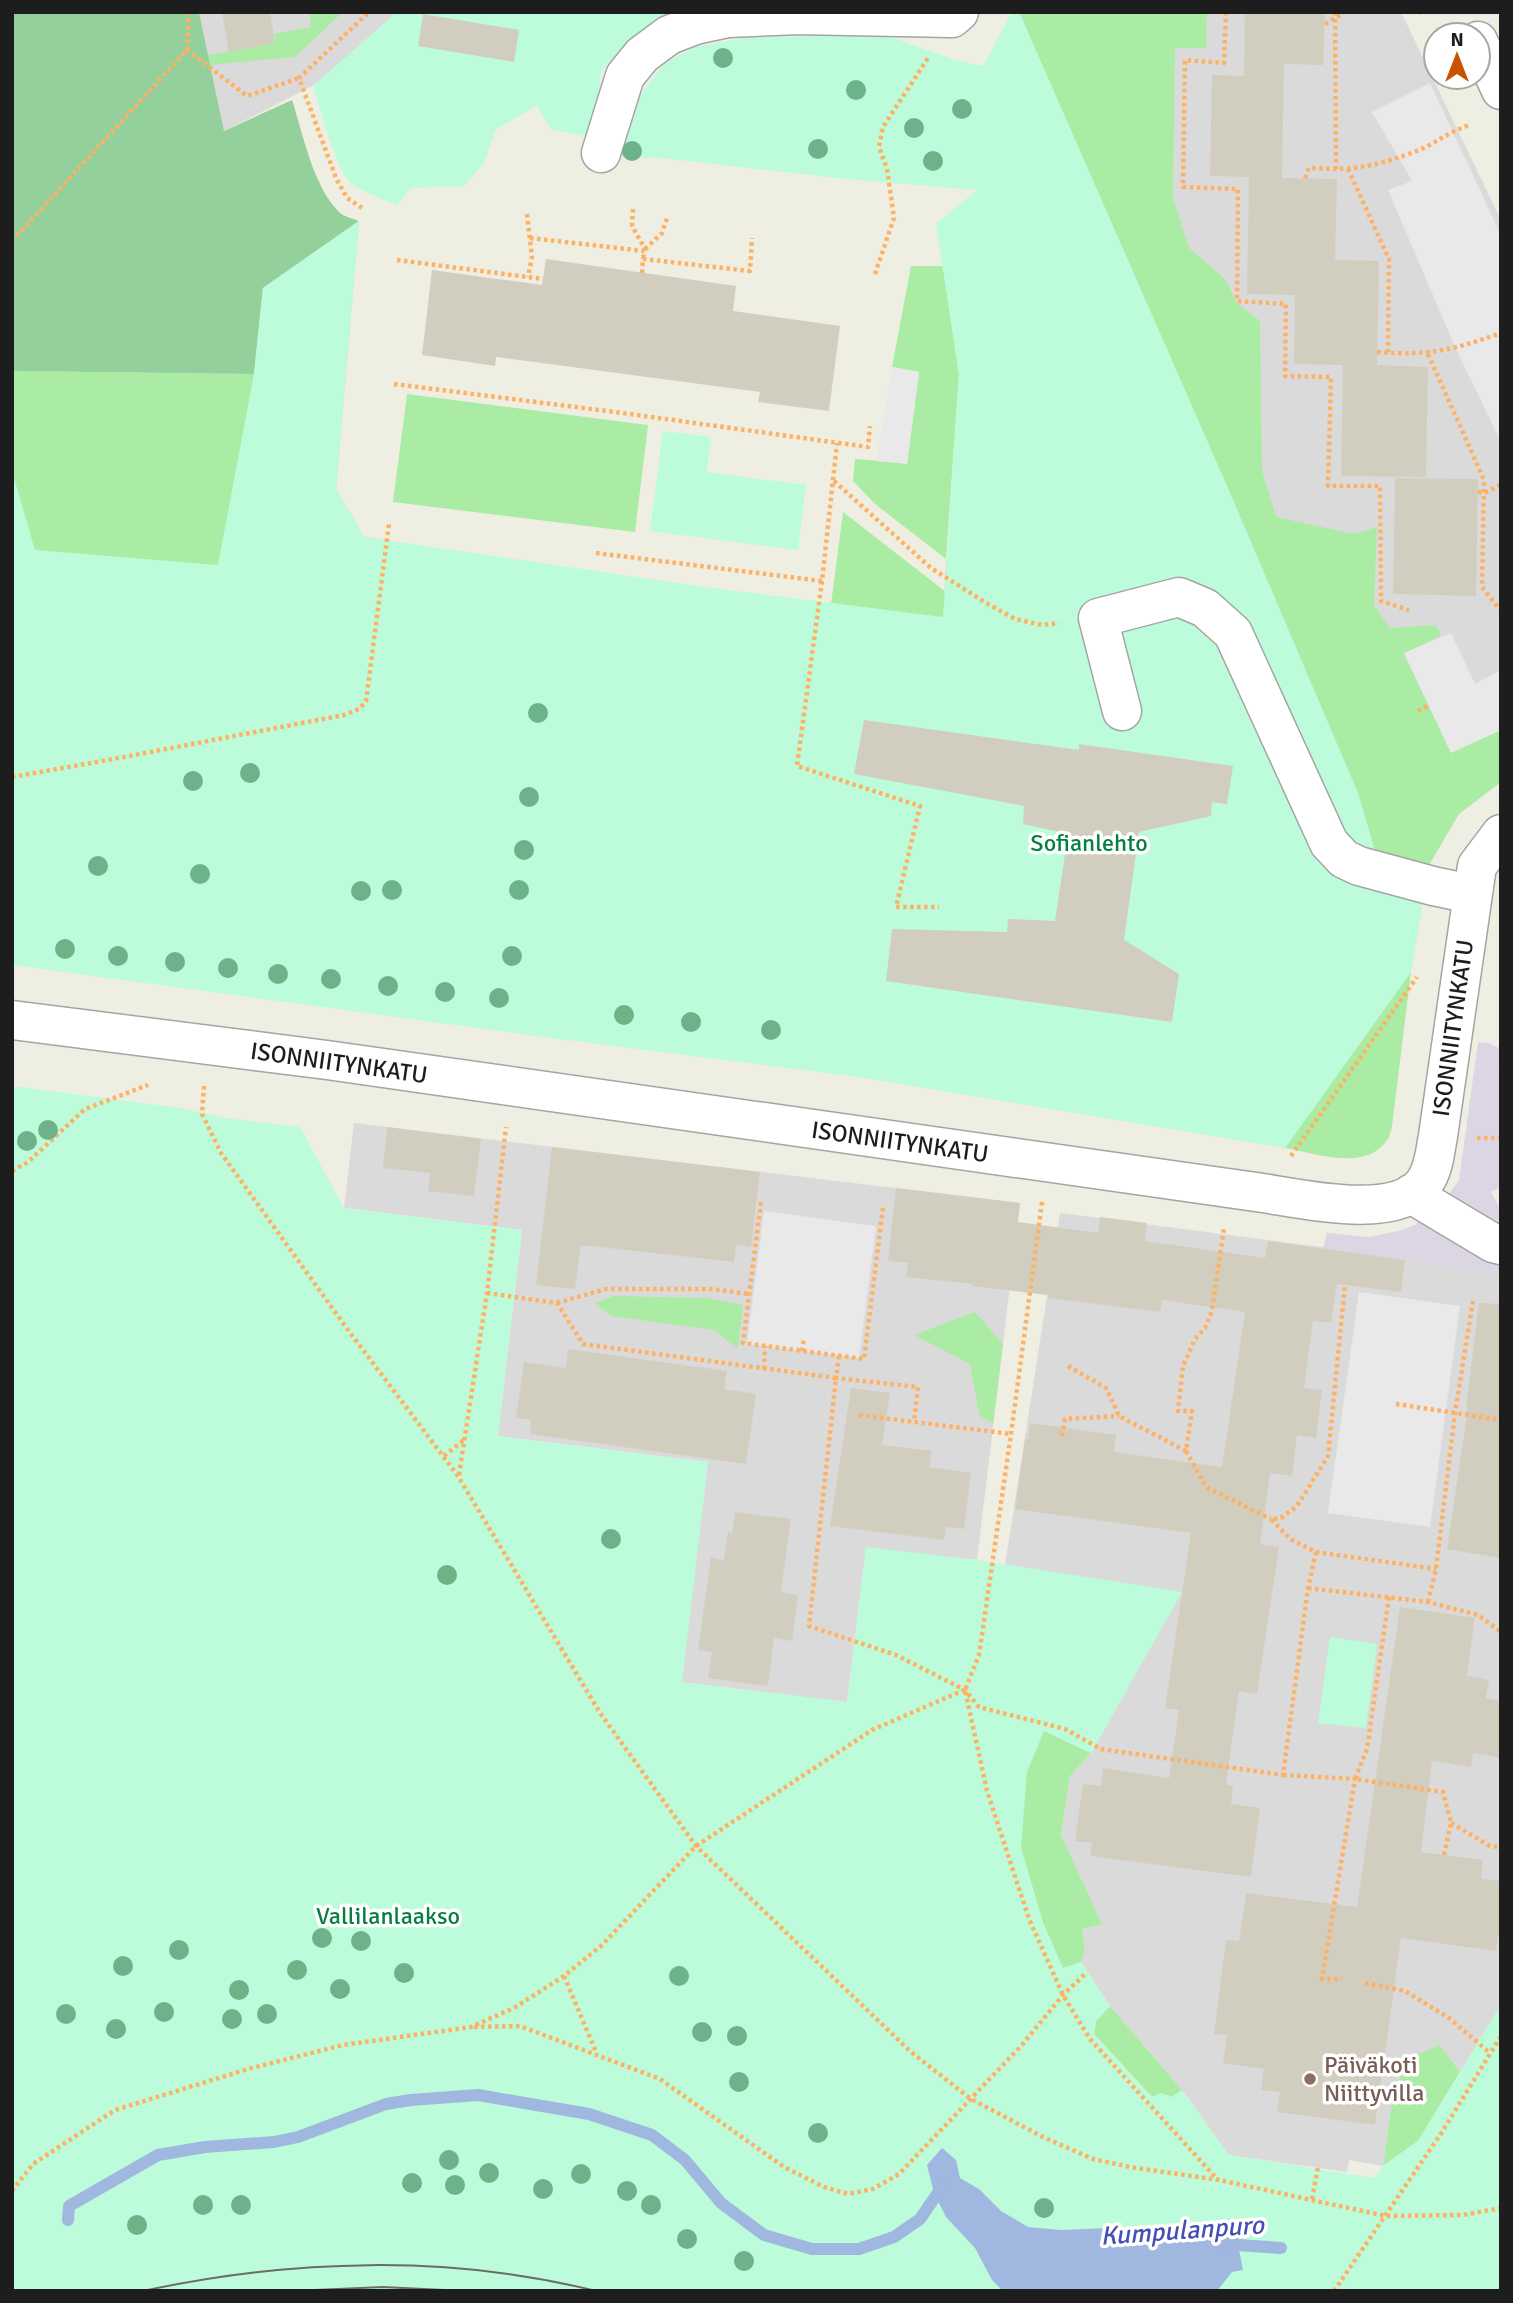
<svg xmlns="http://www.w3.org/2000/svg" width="1513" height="2303" font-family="Signika,sans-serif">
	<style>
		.residential { fill: #dbdada }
		.grass { fill: #abeca5 }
		.forest { fill: #94d09b }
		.park { fill: #bcfcda }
		.parking { fill: #e9e9e9 }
		.plaza { fill: #dcd6e4 }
		.water { fill: #a0b7df }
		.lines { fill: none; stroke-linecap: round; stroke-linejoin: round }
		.stream { stroke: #a0b7df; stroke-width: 12 }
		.building { fill: #d2cebf }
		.minor-casing { stroke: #a4a4a4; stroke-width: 41 }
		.path { stroke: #ffb163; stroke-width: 4.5; stroke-dasharray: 3.5 3.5; stroke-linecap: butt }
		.minor { stroke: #fff; stroke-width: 38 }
		.tram { stroke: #6b6b6b; stroke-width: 2 }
		.tree { fill: #6eb289 }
		.education-dot { fill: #8d6e63; stroke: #fff; stroke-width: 2.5 }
		.labels { text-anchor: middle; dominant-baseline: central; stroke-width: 7; stroke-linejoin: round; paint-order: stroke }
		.park-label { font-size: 24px; fill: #068041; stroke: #fff }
		.street-label { font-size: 24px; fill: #1d1d1d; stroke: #fff }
		.education-label { font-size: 24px; fill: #785e54; stroke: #fff; text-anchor: start }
		.water-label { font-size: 26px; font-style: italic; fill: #4550b1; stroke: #fff }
	</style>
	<rect width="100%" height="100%" fill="#eeefe2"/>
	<!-- residential -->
	<g class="residential">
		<polygon points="199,12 397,12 318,83 224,131"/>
		<polygon points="1019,12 1401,12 1501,220 1501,730 1429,865 1411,972 1285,1148 1102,1117 943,617 946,559 1233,499"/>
		<polygon points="354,1123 1020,1203 977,1560 866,1548 847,1702 681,1682 708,1462 498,1436 522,1230 344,1208"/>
		<polygon points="1060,1213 1501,1270 1501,2005 1460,2072 1440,2045 1391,2108 1383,2166 1349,2160 1347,2172 1229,2155 1182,2090 1110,2006 1081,1962 1085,1950 1082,1929 1101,1924 1061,1835 1070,1776 1091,1753 1181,1593 1005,1565"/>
	</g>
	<!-- grass -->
	<g class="grass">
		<polygon points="309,12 343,12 295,57 210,65 208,55 275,43 274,34 311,27"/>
		<polygon points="1019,12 1207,12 1206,48 1175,48 1173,198 1189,248 1225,279 1237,303 1260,321 1262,470 1276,517 1354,534 1377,527 1374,605 1390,628 1436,625 1441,635 1404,654 1451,752 1501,730 1501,782 1459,814 1429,865 1375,851 1358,793 1233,500"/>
		<polygon points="359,221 336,489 364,537 378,539 12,768 12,371 253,374"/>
		<polygon points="911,266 943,266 959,374 946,559 875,504 853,481 855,459 907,463 919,372 892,367"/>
		<polygon points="407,394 648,425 635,532 393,502"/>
		<polygon points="843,512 969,610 814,735"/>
		<path d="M1411,972L1393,1118C1392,1127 1391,1136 1385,1143C1362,1171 1314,1153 1285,1148Z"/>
		<polygon points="613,1296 708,1298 743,1305 738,1349 714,1330 611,1316 595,1303"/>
		<polygon points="975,1312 1003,1344 993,1424 979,1415 970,1364 914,1335"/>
		<polygon points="990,1716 1043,1730 1091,1753 1070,1776 1061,1835 1102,1924 1082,1929 1085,1950 1081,1962 1063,1969 1043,1923 1021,1848"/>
		<polygon points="1110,2006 1182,2090 1172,2097 1152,2097 1094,2034 1096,2021"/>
		<polygon points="1440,2045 1460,2072 1418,2141 1383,2166 1391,2108 1406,2059"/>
	</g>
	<!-- forest -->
	<path class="forest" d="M12,12H199L224,131L292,100C303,134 313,186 339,212C344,217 352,218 359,221L263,288L254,374L12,371Z"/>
	<!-- park -->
	<g class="park">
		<path d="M397,12H677L657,18L621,48L601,72L593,138L551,129L537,106L496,129L484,163L464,186L411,188L397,205C381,198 361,193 348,180C335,166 320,107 313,86Z"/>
		<polygon points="1012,12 1019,12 1233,500 1358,793 1375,851 1429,865 1411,972 1285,1148 858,1077 551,1038 12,965 12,471 35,550 218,565 254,374 263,288 359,221 336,489 364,537 705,587 943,617 959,374 936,224 977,190 847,179 661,158 620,157 640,95 665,63 695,47 750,37 885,35 955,60 983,66"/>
		<polygon points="663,431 711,437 707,472 806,485 798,550 650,531"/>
		<polygon points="12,1086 181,1108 226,1118 300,1127 344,1208 522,1230 498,1436 708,1462 682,1682 847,1702 866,1547 977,1560 1182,1592 1091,1753 1044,1731 1027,1772 1021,1848 1043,1923 1063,1968 1081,1962 1110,2006 1096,2021 1094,2035 1152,2097 1161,2093 1172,2097 1182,2090 1229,2155 1374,2178 1383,2166 1418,2141 1501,2005 1501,2291 12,2291"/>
		<polygon points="1330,1637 1377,1644 1366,1728 1318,1723"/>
	</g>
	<!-- parking -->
	<g class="parking">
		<polygon points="1430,83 1501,235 1501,442 1456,349 1388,190 1412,181 1372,112"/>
		<polygon points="892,367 919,372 907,464 876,461"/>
		<polygon points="1451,633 1475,684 1501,670 1501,730 1451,753 1404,653"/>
		<polygon points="764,1211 876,1226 859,1358 747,1344"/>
		<polygon points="1359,1292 1460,1306 1430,1527 1328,1513"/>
	</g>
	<!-- plaza -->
	<polygon class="plaza" points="1478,1042 1489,1043 1501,1049 1501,1068 1498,1070 1501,1076 1501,1187 1491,1192 1501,1210 1501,1274 1323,1248 1327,1233 1369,1237 1398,1231 1415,1225 1446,1198 1459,1180"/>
	<!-- water -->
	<polygon class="water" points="942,2148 956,2160 960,2178 979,2189 1001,2211 1028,2227 1061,2230 1108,2228 1175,2231 1221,2228 1241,2230 1238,2245 1243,2270 1232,2272 1217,2291 1003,2291 992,2280 975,2248 946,2217 934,2193 927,2165"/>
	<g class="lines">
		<!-- stream -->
		<g class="stream">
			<polyline points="68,2220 69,2206 158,2155 205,2147 274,2142 298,2137 386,2104 411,2100 478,2095 589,2114 652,2135 685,2160 721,2203 764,2235 812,2249 859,2249 894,2237 920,2219 944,2184"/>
			<polyline points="1223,2249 1238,2245 1281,2248"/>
		</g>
	</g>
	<!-- building -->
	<g class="building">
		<polygon points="222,12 270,12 275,43 229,52"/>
		<polygon points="1245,12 1325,12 1323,65 1284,64 1282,178 1337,179 1335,260 1379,261 1377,365 1428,367 1426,477 1341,476 1343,365 1294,364 1295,295 1247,294 1249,177 1210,176 1212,75 1244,76"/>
		<polygon points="423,14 519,30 514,62 418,46"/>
		<polygon points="546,259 736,286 733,311 840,326 829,411 758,402 760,392 496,357 495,366 422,355 432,270 542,285"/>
		<polygon points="1395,478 1478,479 1476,596 1393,594"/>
		<polygon points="864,720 1079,750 1079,744 1233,766 1227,804 1212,802 1211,816 1139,832 1124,940 1179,974 1172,1022 886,981 892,929 1007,932 1008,919 1055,921 1068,834 1023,824 1024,806 854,774"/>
		<polygon points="387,1127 481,1139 474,1196 428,1191 430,1173 383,1168"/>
		<polygon points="552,1147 760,1172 751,1247 736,1245 734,1262 581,1245 575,1289 536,1285"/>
		<polygon points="896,1188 1020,1203 1018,1222 1098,1233 1100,1217 1147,1223 1145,1241 1265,1258 1268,1241 1405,1260 1401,1292 1337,1284 1331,1323 1313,1321 1304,1388 1322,1390 1316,1438 1297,1435 1292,1476 1270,1473 1260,1544 1279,1547 1257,1694 1239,1691 1226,1784 1233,1786 1231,1804 1260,1808 1251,1877 1090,1856 1092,1843 1075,1841 1083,1784 1101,1786 1103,1768 1169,1778 1179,1710 1165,1708 1191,1533 1015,1509 1025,1439 1028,1439 1030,1423 1116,1435 1114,1452 1222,1467 1245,1312 1162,1300 1160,1312 1048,1298 1048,1295 973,1286 973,1284 906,1277 908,1263 888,1261"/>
		<polygon points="1479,1303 1501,1304 1501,1558 1447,1549 1468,1408 1466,1407"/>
		<polygon points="568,1349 727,1371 724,1389 756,1394 746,1464 530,1434 531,1420 516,1418 524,1362 566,1368"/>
		<polygon points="851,1388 890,1393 882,1445 932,1451 929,1467 971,1473 964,1529 946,1527 944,1540 830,1526"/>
		<polygon points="735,1512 791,1519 781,1592 798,1595 792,1641 774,1638 768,1686 708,1678 712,1652 698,1650 711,1557 724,1560 728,1532 732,1533"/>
		<polygon points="1400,1607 1475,1618 1467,1676 1489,1680 1486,1698 1501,1701 1501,1758 1473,1753 1471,1767 1432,1761 1421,1852 1483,1860 1481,1879 1501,1881 1501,1937 1498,1936 1496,1951 1401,1938 1375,2125 1277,2112 1280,2092 1261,2090 1264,2069 1223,2063 1227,2035 1214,2034 1226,1940 1239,1941 1246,1893 1357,1907"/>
	</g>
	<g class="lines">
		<defs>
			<g id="minor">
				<polyline points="1478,41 1501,90"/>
				<polyline points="601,153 625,76 642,55 669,35 695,25 728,18 798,15 952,18 959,12"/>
				<polyline points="1122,711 1098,618 1179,597 1205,608 1233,633 1329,843 1344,859 1359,866 1433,886 1471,894"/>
				<path d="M12,1020L327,1060L1263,1193C1302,1199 1397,1221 1424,1183C1434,1170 1435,1151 1438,1136L1477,866L1501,834"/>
				<polyline points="1411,1194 1493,1243 1501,1245"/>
			</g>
		</defs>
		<!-- minor casing -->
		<use href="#minor" class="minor-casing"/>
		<!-- path -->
		<g class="path">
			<polyline points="1226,12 1224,63 1185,60 1183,187 1238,189 1237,301 1286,304 1285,376 1331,377 1328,486 1380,486 1381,601 1409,610"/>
			<path d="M1335,12L1336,169C1365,169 1399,159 1426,147C1441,139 1453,130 1470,125"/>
			<polyline points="1418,13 1420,12"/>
			<polyline points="1325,24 1345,12"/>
			<polyline points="187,50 247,96 299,78"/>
			<polyline points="1348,169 1389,259 1388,353"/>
			<polyline points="1305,178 1309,168 1336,169"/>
			<polyline points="362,208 347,198 336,178 299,78 369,12"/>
			<polyline points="633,209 632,226 645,249 643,259"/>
			<polyline points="527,214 532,257 528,277"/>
			<polyline points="530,238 644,251"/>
			<polyline points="12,241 187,50 189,12"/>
			<polyline points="645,249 662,233 667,218"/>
			<polyline points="397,260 543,279"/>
			<polyline points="642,273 643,259 750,271 752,238"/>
			<polyline points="875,274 894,218 887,169 879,147 883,127 928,58"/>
			<path d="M1377,352C1429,356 1453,350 1501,333"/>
			<polyline points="1428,354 1484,480 1482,587 1501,611"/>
			<polyline points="394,384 615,412 868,447 870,426"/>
			<polyline points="834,481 931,568 983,601 1015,619 1043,625 1059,623"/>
			<polyline points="1478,492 1484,493 1501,485"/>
			<polyline points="596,553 822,581 837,443"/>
			<polyline points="822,581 797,766 920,806 896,907 939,907"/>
			<polyline points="1418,711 1430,705"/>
			<polyline points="12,777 119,758 344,715 359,709 366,701 389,524"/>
			<polyline points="204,1086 202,1114 221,1153 348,1330 458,1476 600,1713 696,1846 911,2052 971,2099 1043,2137 1093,2159 1130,2167 1219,2180 1386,2216 1463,2215 1501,2208"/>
			<polyline points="1477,1138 1501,1138"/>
			<polyline points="1291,1156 1417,977"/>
			<polyline points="12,1171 28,1162 85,1109 148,1085"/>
			<polyline points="761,1202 743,1343 864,1359 883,1208"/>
			<polyline points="1042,1202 1011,1434 979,1655 965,1690 987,1791 1029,1919 1063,1995 1090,2039 1218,2180"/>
			<polyline points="487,1293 557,1303 583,1344 836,1378 809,1626 896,1655 965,1690 979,1707 1065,1729 1101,1749 1283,1775 1308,1588 1316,1552 1290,1539 1271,1519 1281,1518 1297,1506 1328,1456 1345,1285"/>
			<polyline points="557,1303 606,1289 711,1289 749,1294"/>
			<polyline points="802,1351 804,1338"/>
			<polyline points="839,1356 836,1378 918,1387 914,1422"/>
			<polyline points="1068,1366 1106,1388 1119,1416 1186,1451 1192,1411 1178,1411 1183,1366 1195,1339 1205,1328 1212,1311 1224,1228"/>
			<polyline points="764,1369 765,1346"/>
			<polyline points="1396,1404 1501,1420"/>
			<polyline points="859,1415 1011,1434"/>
			<polyline points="1062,1436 1065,1419 1119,1416"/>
			<polyline points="1186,1451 1206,1487 1271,1519"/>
			<polyline points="444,1456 465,1439"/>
			<polyline points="459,1475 487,1293 506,1127"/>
			<polyline points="1316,1552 1436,1569"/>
			<polyline points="1308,1588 1428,1602 1478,1615 1501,1632"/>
			<polyline points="1389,1597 1367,1749 1355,1779 1443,1792 1451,1823 1444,1855"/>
			<polyline points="1428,1602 1436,1569 1455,1413 1473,1301"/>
			<polyline points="1283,1775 1355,1779 1322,1979 1342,1979"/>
			<polyline points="1451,1823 1490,1846 1501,1847"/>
			<polyline points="564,1976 596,2052"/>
			<polyline points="1365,1983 1405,1991 1449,2018 1490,2053"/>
			<polyline points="474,2027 520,2026 660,2079 784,2167 824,2187 848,2194 873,2189 899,2174 1022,2045 1063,1995 1086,1973"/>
			<polyline points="12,2191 33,2164 115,2110 248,2069 343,2045 471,2027 514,2008 564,1976 602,1945 696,1846 872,1730 964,1690"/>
			<polyline points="1312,2199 1318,2167"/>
			<polyline points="1334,2291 1442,2132 1501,2036"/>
			<polyline points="1499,2291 1501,2289"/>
		</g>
		<!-- minor -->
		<use href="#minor" class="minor"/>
		<!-- tram -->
		<g class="tram">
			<path d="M143,2291C291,2259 449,2254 596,2291"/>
			<polyline points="292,2291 383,2287 464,2291"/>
		</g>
	</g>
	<!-- trees -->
	<g class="tree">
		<circle cx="723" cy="58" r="10"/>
		<circle cx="856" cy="90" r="10"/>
		<circle cx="962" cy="109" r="10"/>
		<circle cx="914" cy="128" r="10"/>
		<circle cx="818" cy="149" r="10"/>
		<circle cx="632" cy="151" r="10"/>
		<circle cx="933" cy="161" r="10"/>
		<circle cx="538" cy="713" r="10"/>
		<circle cx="250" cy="773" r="10"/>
		<circle cx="193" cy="781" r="10"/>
		<circle cx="529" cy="797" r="10"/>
		<circle cx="524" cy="850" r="10"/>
		<circle cx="98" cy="866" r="10"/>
		<circle cx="200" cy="874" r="10"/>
		<circle cx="392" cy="890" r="10"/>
		<circle cx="519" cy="890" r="10"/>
		<circle cx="361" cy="891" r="10"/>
		<circle cx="65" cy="949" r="10"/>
		<circle cx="118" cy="956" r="10"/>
		<circle cx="512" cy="956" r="10"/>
		<circle cx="175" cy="962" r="10"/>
		<circle cx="228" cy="968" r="10"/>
		<circle cx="278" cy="974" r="10"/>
		<circle cx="331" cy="979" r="10"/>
		<circle cx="388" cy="986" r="10"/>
		<circle cx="445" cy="992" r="10"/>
		<circle cx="499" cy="998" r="10"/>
		<circle cx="624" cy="1015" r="10"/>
		<circle cx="691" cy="1022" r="10"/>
		<circle cx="771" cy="1030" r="10"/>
		<circle cx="48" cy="1130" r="10"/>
		<circle cx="27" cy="1141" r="10"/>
		<circle cx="611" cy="1539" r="10"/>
		<circle cx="447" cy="1575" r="10"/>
		<circle cx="322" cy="1938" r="10"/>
		<circle cx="361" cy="1941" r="10"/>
		<circle cx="179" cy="1950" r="10"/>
		<circle cx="123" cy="1966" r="10"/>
		<circle cx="297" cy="1970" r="10"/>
		<circle cx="404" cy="1973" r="10"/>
		<circle cx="679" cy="1976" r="10"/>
		<circle cx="340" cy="1989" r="10"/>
		<circle cx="239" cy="1990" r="10"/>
		<circle cx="164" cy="2012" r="10"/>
		<circle cx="66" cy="2014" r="10"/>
		<circle cx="267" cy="2014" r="10"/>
		<circle cx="232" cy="2019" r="10"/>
		<circle cx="116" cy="2029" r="10"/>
		<circle cx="702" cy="2032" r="10"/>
		<circle cx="737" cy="2036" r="10"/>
		<circle cx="739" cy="2082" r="10"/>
		<circle cx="818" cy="2133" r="10"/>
		<circle cx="449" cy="2160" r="10"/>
		<circle cx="489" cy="2173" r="10"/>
		<circle cx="581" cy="2174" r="10"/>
		<circle cx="412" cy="2183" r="10"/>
		<circle cx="455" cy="2185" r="10"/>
		<circle cx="543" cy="2189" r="10"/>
		<circle cx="627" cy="2191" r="10"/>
		<circle cx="203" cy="2205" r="10"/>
		<circle cx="241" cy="2205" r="10"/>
		<circle cx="651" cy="2205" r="10"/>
		<circle cx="1044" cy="2208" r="10"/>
		<circle cx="137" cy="2225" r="10"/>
		<circle cx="687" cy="2239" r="10"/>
		<circle cx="744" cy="2261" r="10"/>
	</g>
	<!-- markers -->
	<circle class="education-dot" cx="1310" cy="2079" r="7"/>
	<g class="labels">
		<!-- park labels -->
		<g class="park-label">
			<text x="1089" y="843">Sofianlehto</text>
			<text x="388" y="1916">Vallilanlaakso</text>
		</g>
		<!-- street labels -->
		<g class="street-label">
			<text transform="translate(1453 1028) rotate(-82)">ISONNIITYNKATU</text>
			<text transform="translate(339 1063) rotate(8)">ISONNIITYNKATU</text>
			<text transform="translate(900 1142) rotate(8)">ISONNIITYNKATU</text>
		</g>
		<!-- education labels -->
		<g class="education-label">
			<text x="1324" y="2065">Päiväkoti<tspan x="1324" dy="28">Niittyvilla</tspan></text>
		</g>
		<!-- water labels -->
		<g class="water-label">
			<text transform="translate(1182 2231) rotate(-4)">Kumpulanpuro</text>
		</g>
	</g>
	<!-- border -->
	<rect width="1513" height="2303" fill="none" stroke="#1d1d1d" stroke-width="28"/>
	<!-- north arrow -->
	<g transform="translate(1457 56)"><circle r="33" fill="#ffffff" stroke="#a5a5a5" stroke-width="2"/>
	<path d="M0-5L12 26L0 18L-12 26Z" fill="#ca5100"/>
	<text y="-10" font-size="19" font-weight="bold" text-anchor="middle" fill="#1d1d1d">N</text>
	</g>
</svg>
